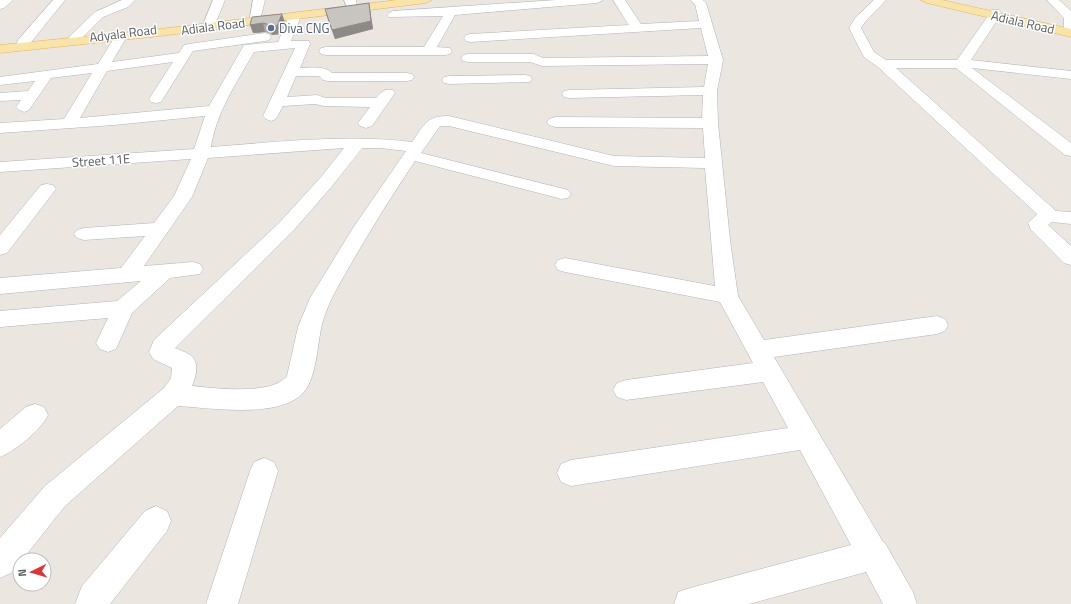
<svg xmlns="http://www.w3.org/2000/svg" width="1071" height="604" font-family="'Titillium Web',sans-serif">
	<style>
		.lines { fill: none; stroke-linecap: round; stroke-linejoin: round }
		.minor-casing { stroke: #b1b3b7; stroke-width: 1 }
		.major-casing { stroke: #e5b25e; stroke-width: 1 }
		.minor { fill: #fff; fill-rule: evenodd }
		.major { fill: #f8e3a8; fill-rule: evenodd }
		.wall { fill: #aca9a4 }
		.shaded-wall { fill: #8c8986 }
		.building { fill: #c8c4bf; stroke: #8c8986 }
		.service-dot { fill: #5c6f8a; stroke: #fff; stroke-width: 1.5 }
		.labels { text-anchor: middle; dominant-baseline: central; stroke-width: 3; stroke-linejoin: round; paint-order: stroke }
		.far-street-label { font-size: 13px; fill: #595d60; stroke: #fff }
		.far-service-label { font-size: 13px; fill: #4e5e75; stroke: #fff; text-anchor: start }
	</style>
	<rect width="100%" height="100%" fill="#ebe7e0"/>
	<g class="lines">
		<defs>
			<g id="minor">
				<polygon points="0,0 13,0 4,8 0,9"/>
				<polygon points="53,0 65,0 28,46 18,46 17,43 18,40"/>
				<polygon points="122,0 135,0 128,7 103,17 78,42 70,42 68,39 70,36 95,12"/>
				<polygon points="213,0 225,0 216,22 214,25 206,25 204,22"/>
				<polygon points="253,0 265,0 260,20 252,20 250,17"/>
				<polygon points="344,0 356,0 357,5 355,7 347,7"/>
				<polygon points="556,0 603,0 597,3 455,15 437,47 450,48 452,51 450,54 445,55 326,55 321,54 319,51 321,48 326,47 424,47 443,16 389,17 387,15 389,13 393,11"/>
				<path d="M613,0H625L641,24L699,21L695,4L690,0H703L706,3L723,60L717,91L718,123L730,240L738,296L764,340L937,316L945,319L948,325L945,331L937,334L774,357L883,542L885,543L913,592L917,604H883L866,572L749,604H674L678,592L690,588L851,545L800,450L571,486L561,482L557,473L561,464L571,460L788,428L763,382L626,400L617,397L613,390L617,383L626,380L753,363L720,302L565,272L558,270L555,265L558,260L565,258L715,286L705,168L614,166L449,126H440L421,153L568,190L571,194L568,198L562,199L415,161C393,194 372,227 352,262C342,280 330,298 324,318C316,340 319,380 300,396C273,418 211,408 178,406L65,506L22,560H20L11,573L0,578V538L45,486L164,388L171,378L172,368L153,359L149,352L154,340L279,223L321,177L344,148L208,158L192,197L144,266L193,262L200,264L203,269L200,274L170,278L132,313L116,349L108,352L100,349L96,343L108,318L0,327V311L117,301L141,281L0,294V278L121,268L145,236L84,240L77,238L74,234L77,230L84,228L154,223L174,196L191,159L0,172V162L194,149L205,116L114,125L0,133V123L64,119L92,73L51,78L29,110L24,112L19,110L16,107L21,100L0,101V93L28,91L35,81L0,85V77L98,64L116,35H124L126,38L112,62L179,53L184,45L189,44L265,33L269,34L271,37L269,40L265,41L193,51L161,102L156,103L151,102L149,99L173,62L107,71L80,118L209,106L244,45L278,42L289,16L291,14H299L301,16L291,41H309L310,44L300,68C310,68 324,65 332,73H407L412,74L414,77L412,80L407,81H328L323,80L319,76H296L287,97L317,95L326,98H376C382,92 384,88 393,90L395,93L372,126L366,128L360,126L358,123L370,107L324,106L315,104L283,106L276,119L271,121L266,119L263,116L295,48L254,52C237,82 216,113 211,147C278,142 345,134 412,142C425,124 426,116 449,116L614,156L705,158L703,128L555,127L549,125L547,122L549,119L555,117L702,118L703,95L569,98L564,97L562,94L564,91L569,90L704,87L708,64L542,66L530,62H468L463,61L461,58L463,55L468,54H534L543,58L708,56L701,28L470,42L466,41L464,38L466,35L470,34L629,25ZM362,148H380L406,151L353,228L310,298L298,327L287,376C271,396 215,388 192,386C196,377 200,362 190,355C186,352 180,350 175,348L293,231L333,185Z"/>
				<polygon points="874,0 886,0 865,22 861,28 874,52 886,60 957,60 988,16 991,10 999,10 1001,12 1000,16 971,60 1071,71 1071,79 972,68 1071,143 1071,156 1065,155 956,68 896,68 1056,211 1071,212 1071,224 1052,222 1048,225 1071,246 1071,265 1064,263 1031,230 1028,223 1037,214 878,67 864,57 849,28 856,17"/>
				<polygon points="1047,0 1059,0 1071,11 1071,32 1066,32 1064,29 1064,18"/>
				<polygon points="525,75 530,76 532,79 530,82 449,84 444,83 442,80 444,77 449,76"/>
				<polygon points="47,184 53,185 56,189 7,253 0,255 0,235 41,185"/>
				<path d="M35,404L44,407L48,415C41,430 15,451 0,457V429L26,407Z"/>
				<polygon points="264,458 274,462 278,471 238,604 206,604 250,471 254,462"/>
				<polygon points="156,506 167,511 171,521 167,531 110,604 75,604 82,586 145,511"/>
			</g>
			<g id="major">
				<polygon points="397,0 432,0 426,3 160,36 0,53 0,45 160,29"/>
				<polygon points="921,0 942,0 1071,29 1071,37 927,3"/>
			</g>
		</defs>
		<!-- minor casing -->
		<use href="#minor" class="minor-casing"/>
		<!-- major casing -->
		<use href="#major" class="major-casing"/>
		<!-- minor -->
		<use href="#minor" class="minor"/>
		<!-- major -->
		<use href="#major" class="major"/>
	</g>
	<!-- wall -->
	<g class="wall">
		<polygon points="369,3 373,29 335,39 327,17 325,9"/>
		<polygon points="252,17 285,22 280,34 272,35 269,33 265,32 253,33"/>
	</g>
	<!-- shaded-wall -->
	<g class="shaded-wall">
		<polygon points="369,3 373,29 335,39 332,30"/>
		<polygon points="282,14 285,22 280,34 272,35 269,27"/>
		<polygon points="263,23 265,32 253,33 250,25"/>
	</g>
	<!-- building -->
	<g class="building">
		<polygon points="369,3 371,21 332,30 325,9"/>
		<polygon points="282,14 277,26 269,27 267,24 263,23 250,25 252,17"/>
	</g>
	<!-- markers -->
	<circle class="service-dot" cx="271" cy="28" r="4"/>
	<g class="labels">
		<!-- far-street labels -->
		<g class="far-street-label">
			<text transform="translate(1023 22) rotate(13)">Adiala Road</text>
			<text transform="translate(213 26) rotate(-7)">Adiala Road</text>
			<text transform="translate(123 33) rotate(-7)">Adyala Road</text>
			<text transform="translate(101 160) rotate(-4)">Street 11E</text>
		</g>
		<!-- far-service labels -->
		<g class="far-service-label">
			<text x="279" y="28">Diva CNG</text>
		</g>
	</g>
	<!-- north arrow -->
	<g transform="translate(32 572) rotate(265)"><circle r="19" fill="#ffffff" stroke="#bdbebf"/>
	<path d="M0-3L7 15L0 10L-7 15Z" fill="#da363a"/>
	<text y="-6" font-size="11" font-weight="bold" text-anchor="middle" fill="#595d60">N</text>
	</g>
</svg>
